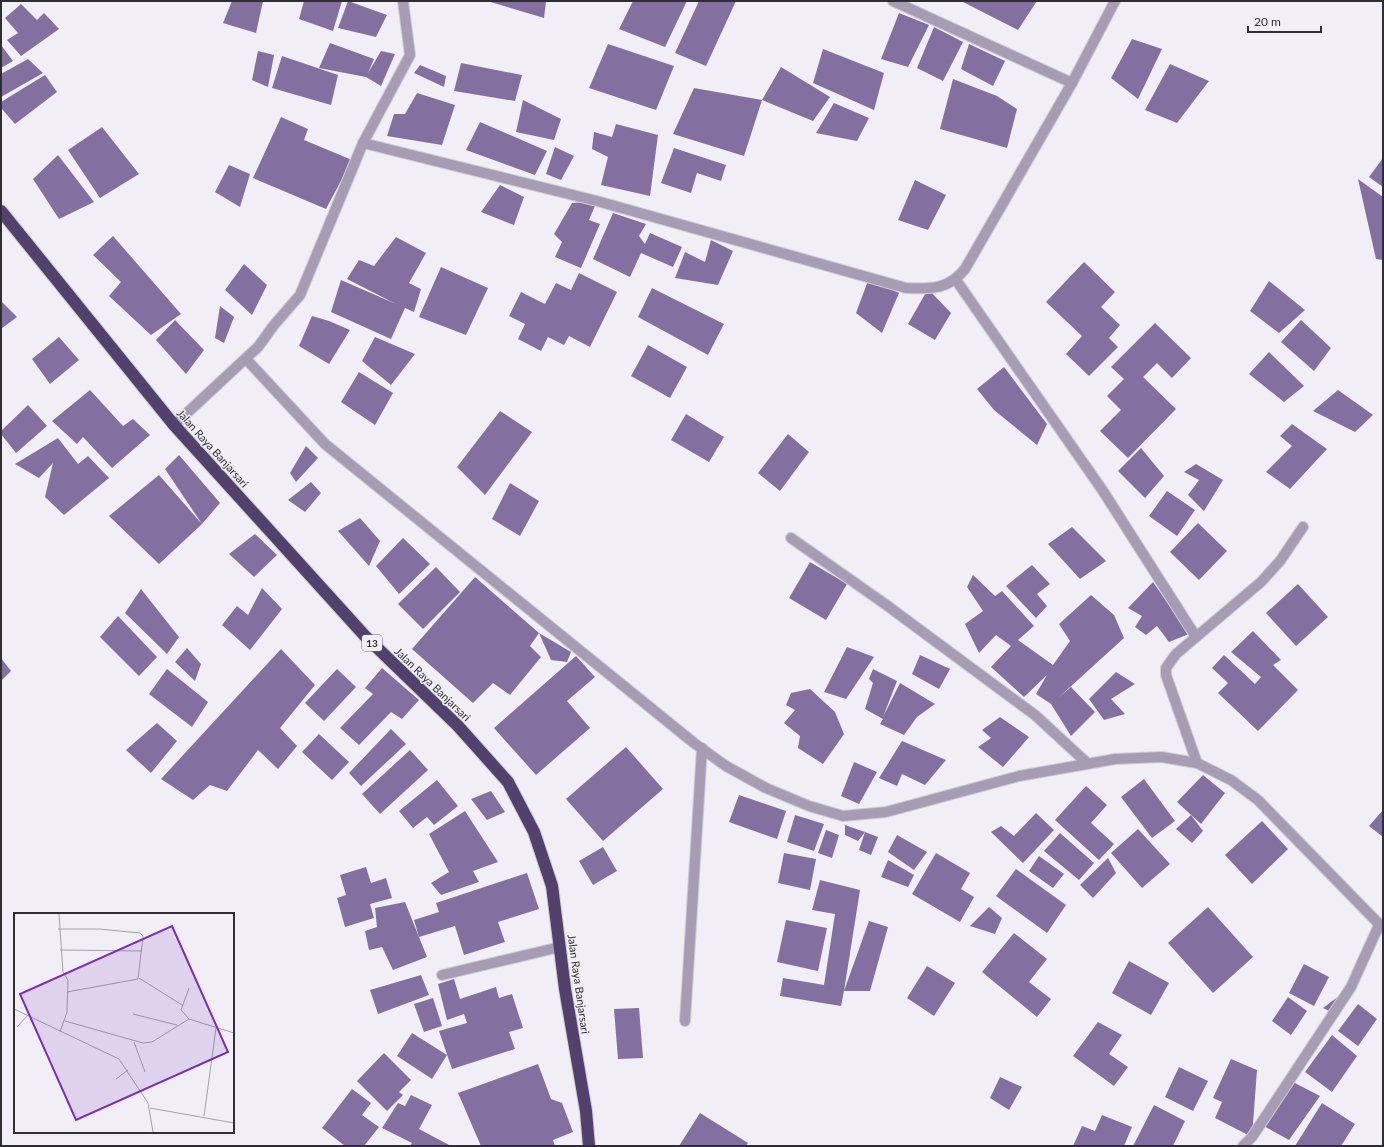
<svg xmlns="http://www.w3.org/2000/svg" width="1384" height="1147" font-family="Lato,sans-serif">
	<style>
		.building { fill: #8370a0 }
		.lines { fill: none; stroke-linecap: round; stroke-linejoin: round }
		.minor-casing { stroke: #ceccd2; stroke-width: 12 }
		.highway-casing { stroke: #ceccd2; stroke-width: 14 }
		.minor { stroke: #a69db4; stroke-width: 10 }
		.highway { stroke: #53416d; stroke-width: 12 }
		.labels { text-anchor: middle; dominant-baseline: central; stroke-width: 3; stroke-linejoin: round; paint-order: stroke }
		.shield { fill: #f1eff5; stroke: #69686b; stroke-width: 1 }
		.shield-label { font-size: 10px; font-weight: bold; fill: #2f2e30 }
		.street-label { font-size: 11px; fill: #2f2e30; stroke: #f1eff5 }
		.inset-road { fill: none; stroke: #a3a2a6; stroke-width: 1 }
		.view { fill: #7b2cbf; fill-opacity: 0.15; stroke: #7b2cbf; stroke-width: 2 }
		.inset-edge { fill: none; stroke: #2f2e30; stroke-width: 2 }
	</style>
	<rect width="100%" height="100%" fill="#f1eff5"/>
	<!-- building -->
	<g class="building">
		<polygon points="232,1 263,1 256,33 223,23"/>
		<polygon points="304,1 342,1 333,31 299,19"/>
		<polygon points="348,1 387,15 376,37 338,28"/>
		<polygon points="487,1 546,1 544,18"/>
		<polygon points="633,1 687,1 665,47 619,29"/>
		<polygon points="699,1 736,1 706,66 675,53"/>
		<polygon points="961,1 1037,1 1018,30"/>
		<polygon points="21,4 37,20 44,13 59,29 21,56 7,40 18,33 5,18"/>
		<polygon points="899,13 929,25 908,67 881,59"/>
		<polygon points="934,27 963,42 943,81 917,68"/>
		<polygon points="1132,39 1162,49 1138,99 1111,78"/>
		<polygon points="330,43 374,59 368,73 381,51 395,54 381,86 366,77 319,68"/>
		<polygon points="608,44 674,66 656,110 589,88"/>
		<polygon points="969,44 1005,61 993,86 961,69"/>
		<polygon points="1,45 13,61 1,68"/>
		<polygon points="823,49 884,73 874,110 813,83"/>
		<polygon points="258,51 274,55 268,87 252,80"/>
		<polygon points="282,56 338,75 331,105 272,88"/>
		<polygon points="28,59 43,73 1,97 1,74"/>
		<polygon points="461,63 522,75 515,101 454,91"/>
		<polygon points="1170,64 1209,81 1177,123 1145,110"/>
		<polygon points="420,65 446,76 444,87 414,73"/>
		<polygon points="781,67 830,97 813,121 762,100"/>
		<polygon points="45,75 57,92 15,124 1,108 1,102"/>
		<polygon points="953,79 997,96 1017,109 1007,148 940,129"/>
		<polygon points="694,88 762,100 744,156 673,134"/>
		<polygon points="417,93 455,105 442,145 387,136 394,114 405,114"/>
		<polygon points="523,100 561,119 554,140 516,132"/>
		<polygon points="834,103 869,118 857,141 816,133"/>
		<polygon points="281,117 308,129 304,140 352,160 326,209 253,178"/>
		<polygon points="480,122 547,151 535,175 466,150"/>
		<polygon points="616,124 658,135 650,196 601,185 608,157 592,149 594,132 612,137"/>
		<polygon points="102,127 139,174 100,198 68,150"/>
		<polygon points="555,147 574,156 561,180 546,174"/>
		<polygon points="674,148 726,165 721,181 697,173 691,193 661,183"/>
		<polygon points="58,155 94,202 59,219 33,179"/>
		<polygon points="1383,158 1383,187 1369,177"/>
		<polygon points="229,165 250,174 240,207 215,192"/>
		<polygon points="1358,179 1383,197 1383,260 1376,259"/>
		<polygon points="915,180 946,195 928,230 898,220"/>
		<polygon points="500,185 524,197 514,225 481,212"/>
		<polygon points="597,201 589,220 600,224 581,268 555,257 562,242 554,234 572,203"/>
		<polygon points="613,213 646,224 639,236 645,244 650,233 682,247 673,267 641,253 630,277 593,259"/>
		<polygon points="113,236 181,314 151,335 109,296 121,282 93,255"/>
		<polygon points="396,237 426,253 409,283 421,289 414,312 405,308 391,339 331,312 341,280 396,304 347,279 359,260 374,266"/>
		<polygon points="711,240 733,251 718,285 675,278 685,252 705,262"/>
		<polygon points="1084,262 1115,292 1101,307 1120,325 1109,338 1118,347 1089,376 1066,354 1082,336 1046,302"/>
		<polygon points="244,264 267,285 252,315 225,290"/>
		<polygon points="441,267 488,288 466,335 419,317"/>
		<polygon points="579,273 617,292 590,347 569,336 564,345 548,337 541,351 518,339 525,324 509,316 521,292 545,304 556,283 571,290"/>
		<polygon points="869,278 899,293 882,333 856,313"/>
		<polygon points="1269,281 1305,310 1279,333 1250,311"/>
		<polygon points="652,288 724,324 708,355 638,317"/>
		<polygon points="928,289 951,313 935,340 908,324"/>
		<polygon points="1,301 17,317 1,329"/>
		<polygon points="220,306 234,317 224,343 215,338"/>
		<polygon points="312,316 329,321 350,330 329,364 299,346"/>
		<polygon points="175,320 204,350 186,374 156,340"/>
		<polygon points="1301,320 1331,348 1314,371 1281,342"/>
		<polygon points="1155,323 1191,358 1172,378 1157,363 1143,377 1176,409 1128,458 1100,431 1121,410 1107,396 1124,379 1111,367"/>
		<polygon points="59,337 79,360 50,384 32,359"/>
		<polygon points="375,337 415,354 391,385 362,361"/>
		<polygon points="648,345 687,367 670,398 631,376"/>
		<polygon points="1269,352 1304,386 1284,402 1249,374"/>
		<polygon points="1004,367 1047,424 1037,445 994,410 977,389"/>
		<polygon points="359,372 393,393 375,425 341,402"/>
		<polygon points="90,390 123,426 133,419 150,435 112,468 83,437 77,444 52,421"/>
		<polygon points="1338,390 1373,415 1355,432 1313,411"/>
		<polygon points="28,405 47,426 16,453 1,434 1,431"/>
		<polygon points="500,411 532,432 485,495 457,467"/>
		<polygon points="686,414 724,437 709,462 671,440"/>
		<polygon points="1292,424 1327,449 1290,489 1266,472 1292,446 1280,436"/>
		<polygon points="788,434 809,452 780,491 758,473"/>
		<polygon points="58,438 78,464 88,456 109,478 64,515 45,497 53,463 39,478 15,464"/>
		<polygon points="306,446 318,458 296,482 290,473"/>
		<polygon points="1141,448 1164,476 1145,498 1118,471"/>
		<polygon points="179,455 220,503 202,524 159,564 109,516 159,475 202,524 165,469"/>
		<polygon points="1196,464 1223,480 1204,511 1188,495 1199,480 1184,472"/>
		<polygon points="311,482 321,493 305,512 288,500"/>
		<polygon points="510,483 539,501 520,536 492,519"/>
		<polygon points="1167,491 1195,510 1177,536 1149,516"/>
		<polygon points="360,518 380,541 369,566 338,531"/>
		<polygon points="1198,523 1227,551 1199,580 1170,552"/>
		<polygon points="1072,527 1106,561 1080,579 1048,544"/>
		<polygon points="255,534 277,555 254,577 229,554"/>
		<polygon points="403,538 430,564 399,594 376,566"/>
		<polygon points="810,562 847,584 826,620 789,598"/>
		<polygon points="1032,565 1050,584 1037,594 1047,606 1036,618 1006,586"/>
		<polygon points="436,567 460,592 423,629 398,604"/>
		<polygon points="973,575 995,596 1002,591 1034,626 1018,640 1053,665 1070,641 1059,624 1091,595 1114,615 1124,638 1058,698 1071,687 1095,712 1071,736 1051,704 1036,694 1047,675 1024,697 991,667 1011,646 996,635 979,653 965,624 983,611 967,587"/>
		<polygon points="475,577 539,633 530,646 541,657 510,695 493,683 473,703 412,649"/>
		<polygon points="1153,582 1189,634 1169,642 1157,626 1146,635 1135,627 1142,616 1128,608"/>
		<polygon points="1298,584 1328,617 1296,646 1266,613"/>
		<polygon points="262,588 282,609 250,650 222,625 237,606 248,615"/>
		<polygon points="141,589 179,637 167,654 125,613"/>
		<polygon points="118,616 157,657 139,676 100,637"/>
		<polygon points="1253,631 1281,660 1273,665 1298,690 1258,731 1218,693 1228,683 1212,668 1224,655 1255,684 1261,677 1231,652"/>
		<polygon points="539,633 571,652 567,662 551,660"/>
		<polygon points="847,647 874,657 846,699 824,692"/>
		<polygon points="187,648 201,664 195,681 175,662"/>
		<polygon points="281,649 315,685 280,728 297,746 278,769 258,750 227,791 210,785 193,800 161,779"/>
		<polygon points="920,655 950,669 939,689 912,674"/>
		<polygon points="576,656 595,677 567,701 590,728 536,775 494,728"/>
		<polygon points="1,658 11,671 1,681"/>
		<polygon points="382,668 419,700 402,719 391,712 359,745 340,728 373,694 365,688"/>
		<polygon points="167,669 208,702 192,727 149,694"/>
		<polygon points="337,669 356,687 324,721 305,703"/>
		<polygon points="873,669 897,681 883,717 900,683 935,704 917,717 904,735 880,724 883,719 865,709 873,683 869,679"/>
		<polygon points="1116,672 1135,684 1111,699 1125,714 1104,720 1089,699"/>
		<polygon points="810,689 835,712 844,734 823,764 798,748 800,736 784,723 795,710 786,705 791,693"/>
		<polygon points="1000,717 1029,737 1003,767 978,747 991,738 982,730"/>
		<polygon points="157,723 177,741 151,773 126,750"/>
		<polygon points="391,729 406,744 361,786 349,773"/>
		<polygon points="319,734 349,762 332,780 302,752"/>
		<polygon points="902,741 946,760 925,785 902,774 897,786 879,778"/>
		<polygon points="626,747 663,789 603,841 566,799"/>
		<polygon points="410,750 428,770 380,814 362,794"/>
		<polygon points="854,762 877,772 859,804 841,796"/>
		<polygon points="1203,775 1225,793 1201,824 1177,802"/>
		<polygon points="1144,779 1175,821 1152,838 1121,797"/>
		<polygon points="437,780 458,806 434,825 427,817 413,828 399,811"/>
		<polygon points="1086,786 1107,805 1091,823 1114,844 1099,860 1055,820"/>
		<polygon points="491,791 505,812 487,820 471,799"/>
		<polygon points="739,795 786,811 777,839 729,822"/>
		<polygon points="1383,810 1383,837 1369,826"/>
		<polygon points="465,811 498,862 473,871 479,882 441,895 431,883 449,872 429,834"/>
		<polygon points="1036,813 1054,830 1023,863 991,832 1001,826 1014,836"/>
		<polygon points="795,815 824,824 814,851 787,842"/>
		<polygon points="1191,815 1203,831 1192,843 1176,829"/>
		<polygon points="1262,821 1288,849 1252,884 1225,855"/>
		<polygon points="845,825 865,832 858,841 845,835"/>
		<polygon points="1138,829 1170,864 1142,888 1111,853"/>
		<polygon points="826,830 839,835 832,858 818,853"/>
		<polygon points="865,832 878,837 871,855 859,850"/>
		<polygon points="1060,833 1094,863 1079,880 1044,851"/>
		<polygon points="897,835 927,852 914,870 888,852"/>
		<polygon points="603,847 617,871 593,885 579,861"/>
		<polygon points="784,853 816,859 810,890 778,883"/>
		<polygon points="936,853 970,873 961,889 974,897 960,922 912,894"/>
		<polygon points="1039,856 1064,874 1053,888 1029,871"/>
		<polygon points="1108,858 1116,873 1093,898 1080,885"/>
		<polygon points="888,860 914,875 908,887 881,877"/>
		<polygon points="366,867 371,883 386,878 392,898 370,904 374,918 345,927 337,898 346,895 340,875"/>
		<polygon points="1016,869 1066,905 1047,933 996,896"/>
		<polygon points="527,873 539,909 498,922 505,942 464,955 455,926 419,937 414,920 439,912 436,903"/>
		<polygon points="820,880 860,890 844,991 869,921 888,927 870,991 844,991 841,1006 780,996 783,978 824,985 835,914 812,910"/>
		<polygon points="405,902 427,957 393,970 382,947 369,950 365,931 377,927 375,908"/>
		<polygon points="989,907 1002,918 995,934 970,926"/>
		<polygon points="1208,907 1253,957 1213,993 1168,943"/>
		<polygon points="786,920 827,928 818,971 777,962"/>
		<polygon points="1014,933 1047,959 1029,982 1051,999 1037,1017 982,972"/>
		<polygon points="1129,961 1169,983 1151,1015 1112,993"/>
		<polygon points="1304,964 1329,977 1314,1006 1289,993"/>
		<polygon points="927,966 955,983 934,1016 907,998"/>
		<polygon points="421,975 429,995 378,1014 370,990"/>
		<polygon points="454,979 460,999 496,987 499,998 512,994 523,1028 509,1032 515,1049 452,1069 439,1031 467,1023 464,1014 447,1020 438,984"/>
		<polygon points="1351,987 1337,1015 1323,1008"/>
		<polygon points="1288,997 1307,1011 1291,1035 1272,1021"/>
		<polygon points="433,998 442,1026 424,1032 414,1004"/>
		<polygon points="1358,1004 1377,1019 1358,1046 1338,1031"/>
		<polygon points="639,1008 643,1058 618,1059 614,1009"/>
		<polygon points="1098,1022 1122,1035 1109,1054 1128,1067 1114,1086 1073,1056"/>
		<polygon points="412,1033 447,1055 432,1079 397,1056"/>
		<polygon points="1332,1035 1357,1056 1332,1092 1305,1072"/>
		<polygon points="384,1053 411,1080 399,1092 403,1095 387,1111 357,1081"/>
		<polygon points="1231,1059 1257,1070 1252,1137 1215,1118 1222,1102 1213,1098"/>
		<polygon points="538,1064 551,1099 562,1103 573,1132 553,1140 555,1146 481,1146 458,1093"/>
		<polygon points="1179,1067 1208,1081 1193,1111 1165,1097"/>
		<polygon points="1000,1077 1022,1087 1009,1110 990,1098"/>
		<polygon points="1291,1081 1320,1096 1289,1140 1262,1125"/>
		<polygon points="352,1089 371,1103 362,1115 379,1127 364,1146 345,1146 322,1128"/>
		<polygon points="411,1095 432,1105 419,1129 451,1146 410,1146 412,1143 382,1128 398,1103 405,1106"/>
		<polygon points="1322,1103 1355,1124 1341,1146 1295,1146"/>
		<polygon points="1154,1105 1185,1121 1173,1146 1133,1146"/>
		<polygon points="700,1113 748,1143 746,1146 679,1146"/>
		<polygon points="1102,1115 1132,1127 1124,1146 1073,1146 1082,1126 1095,1131"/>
	</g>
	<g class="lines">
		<defs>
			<g id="minor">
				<polyline points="893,1 1072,83"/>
				<path d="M363,143L597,201L906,288C931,289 948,290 965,269L1072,83L1115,1"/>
				<polyline points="956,280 1103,491 1196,637"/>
				<polyline points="246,359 325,444 694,743 726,766 766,788 809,806 843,816 886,812 1019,776 1115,759 1161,757 1197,763 1231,780 1258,800 1383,928"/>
				<polyline points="174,425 258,347 274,325 300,295 363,143 410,55 403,1"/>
				<polyline points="791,538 885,604 1035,715 1087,763"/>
				<polyline points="1197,763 1166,675 1166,668 1176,654 1261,582 1280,561 1303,527"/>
				<polyline points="442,975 560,947"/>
				<polyline points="685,1021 702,748"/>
				<polyline points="1243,1146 1252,1137 1351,987 1379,925"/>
			</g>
			<polyline id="highway" points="1,211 174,425 365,636 458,726 508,782 534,832 552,886 565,989 586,1111 589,1146"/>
		</defs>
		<!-- minor casing -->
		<use href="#minor" class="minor-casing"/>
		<!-- highway casing -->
		<use href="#highway" class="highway-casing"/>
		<!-- minor -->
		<use href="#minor" class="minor"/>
		<!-- highway -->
		<use href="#highway" class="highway"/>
	</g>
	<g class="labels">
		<!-- shield labels -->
		<rect class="shield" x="362" y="635" width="20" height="16" rx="3"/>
		<g class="shield-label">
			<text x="372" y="643">13</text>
		</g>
		<!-- street labels -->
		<g class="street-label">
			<text transform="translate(213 448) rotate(48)">Jalan Raya Banjarsari</text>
			<text transform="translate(433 684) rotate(44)">Jalan Raya Banjarsari</text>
			<text transform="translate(579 984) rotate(82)">Jalan Raya Banjarsari</text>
		</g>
	</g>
	<!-- overview -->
	<g transform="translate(14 913)">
		<rect width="220" height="220" fill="#f1eff5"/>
		<path class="inset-road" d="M45,1L49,59L54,67L53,99L46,119M44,16H85L126,20L129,23L124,66L53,79M46,37L128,38M125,65L168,92M0,96L105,146L134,190L139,219M119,101L163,112M175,106L167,97L175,75M51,108L129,130L138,129L175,106L220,120M3,114L14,102M120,129L131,159M102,166L114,157M136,195L220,210M190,203L202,115"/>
		<path class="view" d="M158,13L214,139L62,207L6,81Z"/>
		<rect width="220" height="220" class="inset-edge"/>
	</g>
	<!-- border -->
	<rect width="1384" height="1147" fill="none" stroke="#2f2e30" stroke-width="4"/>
	<!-- scale -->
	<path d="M1248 26v6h73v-6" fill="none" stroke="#2f2e30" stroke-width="2"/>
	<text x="1254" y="26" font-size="12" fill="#2f2e30" stroke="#f1eff5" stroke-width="3" paint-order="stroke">20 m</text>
</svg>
